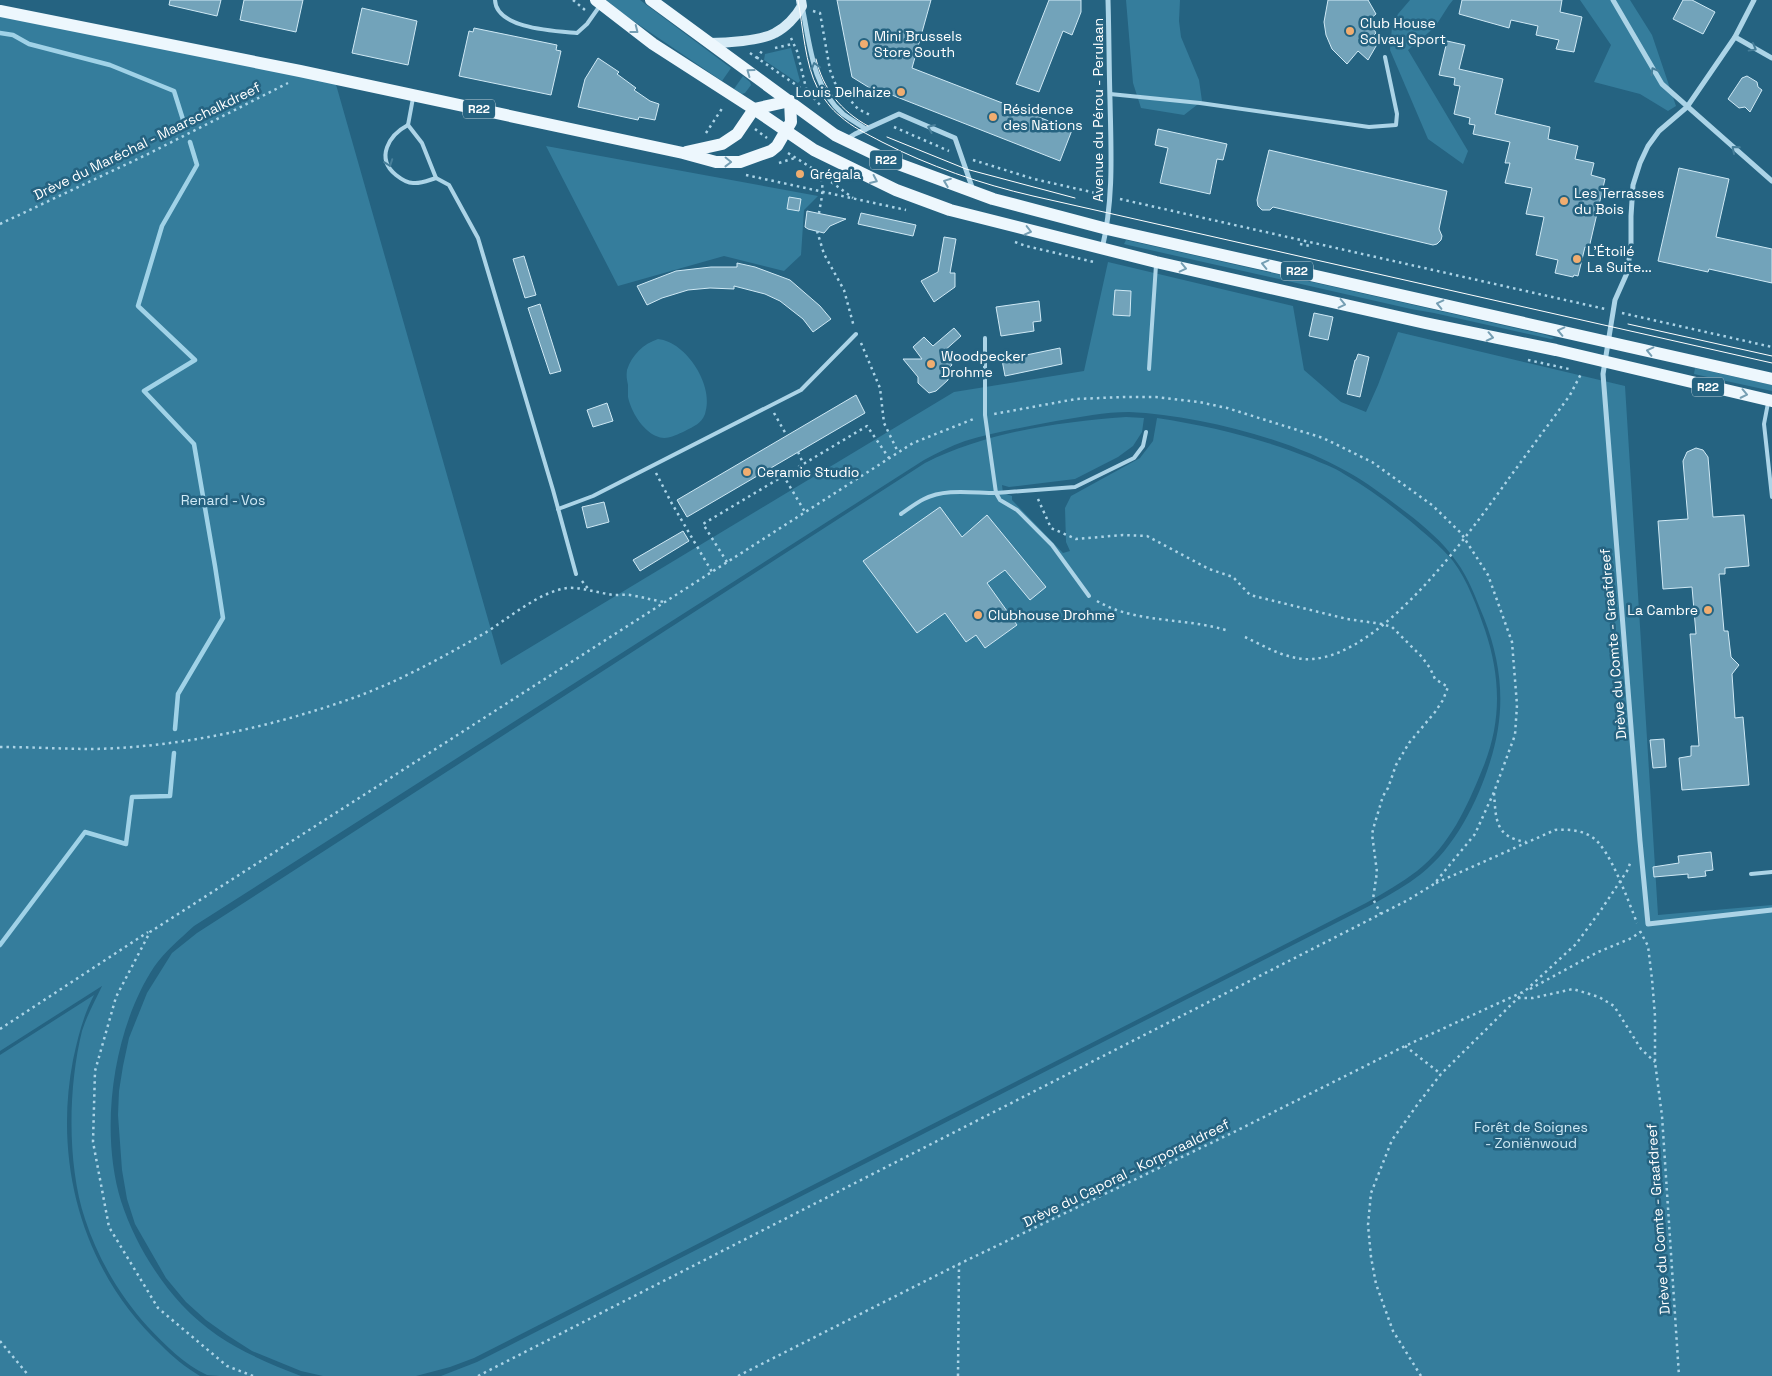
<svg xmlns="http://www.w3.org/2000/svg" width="1772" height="1376" font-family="'Space Grotesk',sans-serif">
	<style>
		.green { fill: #357d9c }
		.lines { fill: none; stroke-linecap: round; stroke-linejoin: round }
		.stream { stroke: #a0d2e7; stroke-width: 4.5 }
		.building { fill: #72a3ba; stroke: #cfe9f5 }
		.path { stroke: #acd4e7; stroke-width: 2.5; stroke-dasharray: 2.5 4; stroke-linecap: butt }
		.lane { stroke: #acd4e7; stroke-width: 4 }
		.street { stroke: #acd4e7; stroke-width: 5 }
		.secondary { stroke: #d6ebf6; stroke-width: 10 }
		.primary { stroke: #edf7fd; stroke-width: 12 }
		.tram { stroke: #fff; stroke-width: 1 }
		.oneway { stroke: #759eb3 }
		.oneway2 { stroke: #477f9a }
		.poi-dot { fill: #f0ad70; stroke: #256381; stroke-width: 2 }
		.labels { text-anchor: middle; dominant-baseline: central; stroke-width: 5; stroke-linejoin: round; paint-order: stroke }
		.shield { fill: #256381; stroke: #bed0d9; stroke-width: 1 }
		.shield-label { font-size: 12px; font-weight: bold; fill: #fff }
		.poi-label { font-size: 14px; fill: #fff; stroke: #256381; text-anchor: start }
		.street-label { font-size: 14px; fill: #fff; stroke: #256381 }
		.park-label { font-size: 14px; fill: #cfe9f5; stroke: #256381 }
	</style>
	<rect width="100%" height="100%" fill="#256381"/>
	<!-- green -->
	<g class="green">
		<polygon points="606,0 640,0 731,68 722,81 626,16"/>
		<polygon points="1126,0 1180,0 1179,21 1181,37 1199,80 1202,101 1184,115 1141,108 1133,83"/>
		<polygon points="1410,0 1453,0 1449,5 1435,27 1408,50 1468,151 1463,164 1428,139 1390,50 1392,27 1398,14"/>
		<polygon points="1580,0 1630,0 1652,35 1676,106 1668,111 1640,94 1594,82 1611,45"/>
		<path d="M0,10L335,81L501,665L954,392L1084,371L1108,262L1293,306L1304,370L1341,402L1366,412L1378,385L1398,332L1625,386L1658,915L1772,905V1376H441L477,1362L1375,903C1391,894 1407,885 1421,874C1455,847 1477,803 1490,762C1506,712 1503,667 1484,618C1476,599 1469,578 1456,561C1444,543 1424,526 1407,513C1387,498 1368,483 1346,471C1287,438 1197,415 1129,412C1105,412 1080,417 1056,421C1026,427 994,432 965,441C951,446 937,453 924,460L194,926C180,939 165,951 154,967C113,1029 99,1130 121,1201C133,1238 155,1276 182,1305C217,1342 255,1358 301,1376C279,1376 256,1376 233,1376C225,1376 214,1376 207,1375C185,1365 164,1344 148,1327C120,1296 98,1259 85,1219C67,1165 68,1087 82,1031C87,1015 95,1001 102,986L0,1051Z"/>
		<polygon points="791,48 800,81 798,83 764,60 765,54"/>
		<polygon points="743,76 750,82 751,85 745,93 742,94 734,89"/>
		<polygon points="546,146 818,196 804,210 801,255 784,271 724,256 618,286"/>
		<polygon points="1126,240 1542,334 1555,338 1551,339 1434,313 1411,309 1128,245 1124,244"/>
		<path d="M658,339C687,342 715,387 705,414C701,424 694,426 685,431C676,435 666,441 656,436C642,430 631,411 628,397C628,393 628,389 628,385C627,380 626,376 627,370C632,355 643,344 658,339Z"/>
		<polygon points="1695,368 1772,385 1772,391 1694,374"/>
		<path d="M1126,417L1144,418L1142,432L1133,446L1118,457L1075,479L1009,487L1002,485L1003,493L1012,496V500L1063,553L1070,551L1066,542L1065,508L1071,496L1140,458L1153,441L1157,418C1209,426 1260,438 1310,458C1321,463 1334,467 1344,474C1367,487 1388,503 1409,520C1424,533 1440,545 1453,561C1468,581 1477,607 1485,630C1501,678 1502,723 1482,770C1467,807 1450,845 1417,871C1401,883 1384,893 1366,903L474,1358L450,1367L416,1376H323L301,1371L252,1351L227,1335L206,1320L186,1302L166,1278L135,1224L127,1199L122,1170L118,1115L119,1091L123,1066L129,1038L147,993L172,953L197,933L925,463C987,432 1058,422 1126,417Z"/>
		<path d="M94,995C83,1016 78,1037 73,1060C53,1164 83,1272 161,1345C173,1357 185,1367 200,1376H0V1055Z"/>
	</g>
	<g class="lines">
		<!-- stream -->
		<g class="stream">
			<polyline points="0,33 13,35 29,44 110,65 174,91 185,126"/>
			<polyline points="175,729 178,694 223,618 215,566 194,444 144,391 195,360 138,306 162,226 197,165 190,142"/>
			<polyline points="0,945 85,832 126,844 132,797 170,796 174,753"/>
		</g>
	</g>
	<!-- building -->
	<g class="building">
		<polygon points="170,0 221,0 217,16 169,5"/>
		<polygon points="244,0 303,0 296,32 240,20"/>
		<polygon points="837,0 931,0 912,68 1072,130 1060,161 874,88 873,90 852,77"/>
		<polygon points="1049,0 1081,0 1081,12 1072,35 1063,31 1039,92 1016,84"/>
		<polygon points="1328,0 1368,0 1376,14 1369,20 1376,33 1374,35 1379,41 1368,60 1358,51 1347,64 1332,49 1326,35 1324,22"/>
		<polygon points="1462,0 1562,0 1560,12 1582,17 1574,52 1556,49 1559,40 1536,35 1538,26 1511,20 1509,28 1459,14"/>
		<polygon points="1683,0 1692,0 1715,12 1703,34 1673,19"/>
		<polygon points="362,8 417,21 408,65 352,53"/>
		<polygon points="474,28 557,45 556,50 561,51 551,95 459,76 469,31 473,32"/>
		<polygon points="1447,41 1465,45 1459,69 1503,79 1495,114 1550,127 1548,139 1578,146 1575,159 1594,163 1591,175 1605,179 1589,248 1585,247 1578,276 1574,275 1573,277 1555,273 1558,260 1536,255 1544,217 1526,214 1532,188 1505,183 1510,163 1505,163 1510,142 1473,134 1475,125 1469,124 1470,118 1454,114 1460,86 1454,85 1455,78 1439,75"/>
		<polygon points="598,58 619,72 617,74 636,88 634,90 650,101 659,104 655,120 639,117 638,120 578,107 585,79"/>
		<polygon points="1747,76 1757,82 1758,87 1762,90 1750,112 1745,107 1739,108 1728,99 1742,78"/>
		<polygon points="1158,129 1227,144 1223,160 1217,159 1210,194 1160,183 1168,148 1155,145"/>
		<polygon points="1269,150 1447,191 1439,229 1442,236 1441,240 1437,244 1433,245 1273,207 1270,210 1262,210 1258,206 1257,200"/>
		<polygon points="1679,168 1729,179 1716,237 1772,249 1772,283 1709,269 1708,272 1658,261"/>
		<polygon points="789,197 801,199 799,211 787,209"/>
		<polygon points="807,211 846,219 830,226 824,233 808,229 805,227"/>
		<polygon points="861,213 916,225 913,236 858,224"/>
		<polygon points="944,237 956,239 950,273 955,273 955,287 934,302 921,281 938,272"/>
		<polygon points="524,256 536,295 525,298 513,259"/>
		<polygon points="737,263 755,267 790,280 820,306 831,319 813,332 803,319 780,301 765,294 734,286 734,289 710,288 688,290 662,298 647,305 637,286 676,271 711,267 737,267"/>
		<polygon points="1115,290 1131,291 1130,316 1113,315"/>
		<polygon points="1039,301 1041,321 1033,322 1034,331 1001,336 996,307"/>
		<polygon points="540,304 561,371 550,374 528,308"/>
		<polygon points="1314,313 1333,317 1328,340 1309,336"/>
		<polygon points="954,328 961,336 943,352 950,360 949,361 952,365 948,369 948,380 936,391 929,393 918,383 918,377 903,359 922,359 913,347 924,337 933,346"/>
		<polygon points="1060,348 1062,364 1005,376 1002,360"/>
		<polygon points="1358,354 1369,357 1360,397 1347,394 1355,360 1356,360"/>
		<polygon points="856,395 865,413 687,517 677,500"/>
		<polygon points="607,403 613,421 593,427 587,410"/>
		<polygon points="1696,448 1703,450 1708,457 1713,517 1744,515 1749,566 1725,568 1725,574 1719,574 1724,631 1728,631 1731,657 1739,665 1732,674 1735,718 1743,717 1749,785 1682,790 1679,758 1691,756 1691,746 1699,746 1690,634 1696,634 1692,587 1663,589 1658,521 1688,519 1683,461 1687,452"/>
		<polygon points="604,502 609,522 587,528 582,507"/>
		<polygon points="940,507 962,537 987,515 1046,587 1030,600 1005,570 987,583 1017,625 985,648 976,635 966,642 945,613 917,633 863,561"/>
		<polygon points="683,531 689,541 640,571 633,560"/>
		<polygon points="1664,739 1666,767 1653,768 1650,740"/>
		<polygon points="1711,852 1713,870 1705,871 1706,876 1688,878 1688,874 1654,877 1653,867 1679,863 1678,856"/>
	</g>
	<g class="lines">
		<!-- path -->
		<g class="path">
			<polyline points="573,0 585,10"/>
			<polyline points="813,11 820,13 830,70 835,83 858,109 872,116"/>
			<polyline points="791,38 797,51 807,92"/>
			<polyline points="775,48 792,44"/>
			<polyline points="750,53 812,96 821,106"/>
			<polyline points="757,59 763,49"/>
			<polyline points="894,127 949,151"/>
			<polyline points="755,129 767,138"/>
			<polyline points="706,133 723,107"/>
			<polyline points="788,153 815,170 853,198"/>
			<polyline points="973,160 1034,179 1100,194"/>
			<polyline points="779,163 795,158"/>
			<path d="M818,173C826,185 821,200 819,213"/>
			<polyline points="746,175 906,210"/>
			<polyline points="1120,199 1605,309"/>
			<polyline points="0,224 148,154 288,83"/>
			<polyline points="817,231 824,254 844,290 854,327"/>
			<polyline points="1015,242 1026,246 1094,262"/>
			<polyline points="1300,244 1310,246"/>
			<polyline points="1622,313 1772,347"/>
			<polyline points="861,343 880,388 884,423 898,452"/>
			<polyline points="1528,360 1569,369"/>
			<polyline points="774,413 787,436"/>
			<polyline points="798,452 803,463"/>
			<polyline points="656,473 671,502 712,572"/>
			<polyline points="783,475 805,512"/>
			<polyline points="1038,499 1051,528 1076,539 1123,535 1147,536 1209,569 1233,577 1250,595 1347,619 1382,624 1392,627 1422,657 1430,668 1435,679 1448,687 1443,700 1435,712 1409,743 1396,765 1388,788 1383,796 1374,826 1372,834 1377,872 1373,899 1381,914"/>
			<polyline points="727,562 703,524 867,426 889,458"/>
			<polyline points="582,581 589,590"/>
			<path d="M1097,601C1136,624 1186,617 1229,631"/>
			<path d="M1245,637C1266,647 1289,661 1313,659C1384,653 1468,535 1507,481C1528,452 1549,424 1570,395L1582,372"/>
			<path d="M0,747C31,747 63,749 94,749C182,747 271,727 353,698C398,682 443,657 485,633C509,618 539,592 567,588C581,587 594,592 608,594C615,596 623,594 630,595C642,597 652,600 664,602"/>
			<path d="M1494,793C1496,820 1495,837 1526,842"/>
			<path d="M1436,883L1555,830C1568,829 1581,830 1592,837C1610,848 1629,903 1637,923"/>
			<polyline points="1640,931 1648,946 1652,979 1655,1016 1655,1062 1662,1116 1679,1376"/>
			<polyline points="1530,989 1598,952 1632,938 1640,932"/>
			<polyline points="1518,998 1533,998 1573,989 1599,997 1614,1006 1641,1049 1655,1062"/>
			<polyline points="0,1029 148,932"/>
			<polyline points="1405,1046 1441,1074"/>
			<polyline points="0,1341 29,1376"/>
			<polyline points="253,1376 227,1366 158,1308 109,1227 93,1142 95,1071 116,997 150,932 913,443 976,418"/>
			<polyline points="478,1376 1408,900 1434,884 1475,834 1494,792 1515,735 1517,705 1512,642 1488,575 1461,533 1432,505 1372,462 1323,438 1227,408 1199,402 1156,397 1124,397 1076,399 994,414"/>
			<polyline points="738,1376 959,1264 1236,1131 1405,1046 1525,991 1576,944 1601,910 1627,871 1631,861"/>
			<polyline points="958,1376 959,1264"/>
			<polyline points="1421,1376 1393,1331 1376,1284 1371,1257 1368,1225 1371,1193 1392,1140 1420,1101 1441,1074 1523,993"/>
		</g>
		<!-- lane -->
		<g class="lane">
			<path d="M495,0C496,29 556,31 577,33L587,24L599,7"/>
			<polyline points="1110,94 1200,103 1369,127 1396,125 1397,114 1385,57"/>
			<polyline points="408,125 422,143 436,178 449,185 478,238 553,490 576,574"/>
			<path d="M408,125C389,135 375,158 396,175C401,179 407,183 413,183C421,184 429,180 436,178"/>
			<polyline points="408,125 413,98"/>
			<polyline points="985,338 985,415 996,493 1075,487 1134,458 1143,446 1146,432"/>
			<polyline points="1149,369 1156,265"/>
			<polyline points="1768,403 1764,424 1772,497"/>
			<polyline points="558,509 593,496 801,390 856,334"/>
			<path d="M901,514C908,509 916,503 924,499C945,488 973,493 996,493L1000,500L1017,510L1052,545L1089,596"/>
			<polyline points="1751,874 1772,872"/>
		</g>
		<!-- street -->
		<g class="street">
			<polyline points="1613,0 1662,84 1772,181"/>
			<polyline points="1754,0 1735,37 1687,107 1659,131 1648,146 1640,163 1633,185 1631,216 1631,246 1627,273 1615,300 1603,374 1640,841 1648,924 1772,910"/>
			<path d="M802,6C810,44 812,87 843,114C850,119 858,124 866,129"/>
			<polyline points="1735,37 1772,58"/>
			<polyline points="847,139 855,134 899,114 955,138 973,190"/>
			<path d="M1102,249C1114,199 1111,150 1110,100C1109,67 1109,33 1108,0"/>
		</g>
		<!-- secondary -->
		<path class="secondary" d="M709,43C725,43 761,41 775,33C785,28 796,17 802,6L801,0"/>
		<!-- primary -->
		<g class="primary">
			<polyline points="596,0 653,44 754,109 814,150 896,190 950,210 1156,262 1425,323 1556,350 1772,401"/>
			<polyline points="651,0 835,135 885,159 993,199 1107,229 1772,379"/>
			<polyline points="0,11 300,71 683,153 716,162 740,162 771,151 777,146 791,122 790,101"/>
			<polyline points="754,109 790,101"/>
			<polyline points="686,152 722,144 737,134 754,109"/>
		</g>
		<!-- tram -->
		<g class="tram">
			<path d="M798,0C803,27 805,65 818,89C824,99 831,109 840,116C852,127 867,134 882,142C929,166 981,184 1033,196L1772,363"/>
			<path d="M816,59C823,89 841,111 868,126"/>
			<polyline points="887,137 966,169 1075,198"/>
			<polyline points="1628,324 1772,356"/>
		</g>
	</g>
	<!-- one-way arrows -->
	<defs><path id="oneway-chevron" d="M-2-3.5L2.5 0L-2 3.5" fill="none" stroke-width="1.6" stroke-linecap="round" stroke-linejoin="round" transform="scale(1.25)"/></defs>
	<g class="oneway">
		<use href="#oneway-chevron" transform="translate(635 30) rotate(38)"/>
		<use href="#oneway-chevron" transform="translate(750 72) rotate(-144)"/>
		<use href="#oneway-chevron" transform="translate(728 162) rotate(1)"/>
		<use href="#oneway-chevron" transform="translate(874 180) rotate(25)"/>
		<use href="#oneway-chevron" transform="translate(947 182) rotate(-159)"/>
		<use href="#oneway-chevron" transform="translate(1028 231) rotate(14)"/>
		<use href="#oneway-chevron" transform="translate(1265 264) rotate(-167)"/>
		<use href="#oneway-chevron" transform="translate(1183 268) rotate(13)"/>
		<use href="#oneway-chevron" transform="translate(1342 304) rotate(13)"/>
		<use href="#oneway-chevron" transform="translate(1440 304) rotate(-167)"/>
		<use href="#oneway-chevron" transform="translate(1561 331) rotate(-167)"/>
		<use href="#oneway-chevron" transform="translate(1490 337) rotate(12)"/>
		<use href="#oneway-chevron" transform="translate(1650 351) rotate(-167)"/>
		<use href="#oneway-chevron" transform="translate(1744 394) rotate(12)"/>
	</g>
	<g class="oneway2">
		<use href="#oneway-chevron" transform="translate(1753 48) rotate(29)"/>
		<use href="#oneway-chevron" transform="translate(815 66) rotate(-105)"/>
		<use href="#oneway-chevron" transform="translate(1654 71) rotate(-120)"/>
		<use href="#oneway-chevron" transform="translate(931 128) rotate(-157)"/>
		<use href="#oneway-chevron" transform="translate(1735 149) rotate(-139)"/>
		<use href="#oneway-chevron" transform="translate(389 163) rotate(70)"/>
	</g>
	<!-- markers -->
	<g class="poi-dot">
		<circle cx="1350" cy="31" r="5"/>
		<circle cx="864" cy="44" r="5"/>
		<circle cx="901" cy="92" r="5"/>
		<circle cx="993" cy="117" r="5"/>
		<circle cx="800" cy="174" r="5"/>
		<circle cx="1564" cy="201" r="5"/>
		<circle cx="1577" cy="259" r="5"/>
		<circle cx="931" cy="364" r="5"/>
		<circle cx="747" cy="472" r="5"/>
		<circle cx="1708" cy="610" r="5"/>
		<circle cx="978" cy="615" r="5"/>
	</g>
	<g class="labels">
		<!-- shield labels -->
		<g class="shield">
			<rect x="463" y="99.5" width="32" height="19" rx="4"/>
			<rect x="870" y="150.5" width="32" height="19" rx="4"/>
			<rect x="1281" y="261.5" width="32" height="19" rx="4"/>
			<rect x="1692" y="377.5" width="32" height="19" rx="4"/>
		</g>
		<g class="shield-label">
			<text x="479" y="109">R22</text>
			<text x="886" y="160">R22</text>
			<text x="1297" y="271">R22</text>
			<text x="1708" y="387">R22</text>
		</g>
		<!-- poi labels -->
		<g class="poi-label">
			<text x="1360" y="23">Club House<tspan x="1360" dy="16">Solvay Sport</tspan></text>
			<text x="874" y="36">Mini Brussels<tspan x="874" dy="16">Store South</tspan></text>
			<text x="891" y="92" text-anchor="end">Louis Delhaize</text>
			<text x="1003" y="109">Résidence<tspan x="1003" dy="16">des Nations</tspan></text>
			<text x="810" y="174">Grégala</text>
			<text x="1574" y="193">Les Terrasses<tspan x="1574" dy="16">du Bois</tspan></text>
			<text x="1587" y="251">L'Étoilé<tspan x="1587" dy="16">La Suite...</tspan></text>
			<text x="941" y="356">Woodpecker<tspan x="941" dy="16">Drohme</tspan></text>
			<text x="757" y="472">Ceramic Studio</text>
			<text x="1698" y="610" text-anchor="end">La Cambre</text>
			<text x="988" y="615">Clubhouse Drohme</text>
		</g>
		<!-- street labels -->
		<g class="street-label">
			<text transform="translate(1098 110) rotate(-90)">Avenue du Pérou - Perulaan</text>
			<text transform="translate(147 141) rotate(-26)">Drève du Maréchal - Maarschalkdreef</text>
			<text transform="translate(1613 644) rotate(-95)">Drève du Comte - Graafdreef</text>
			<text transform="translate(1126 1173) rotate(-26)">Drève du Caporal - Korporaaldreef</text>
			<text transform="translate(1658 1219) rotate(-94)">Drève du Comte - Graafdreef</text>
		</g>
		<!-- park labels -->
		<g class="park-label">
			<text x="223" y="500">Renard - Vos</text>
			<text x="1531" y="1127">Forêt de Soignes<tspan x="1531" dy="16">- Zoniënwoud</tspan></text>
		</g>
	</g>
</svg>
